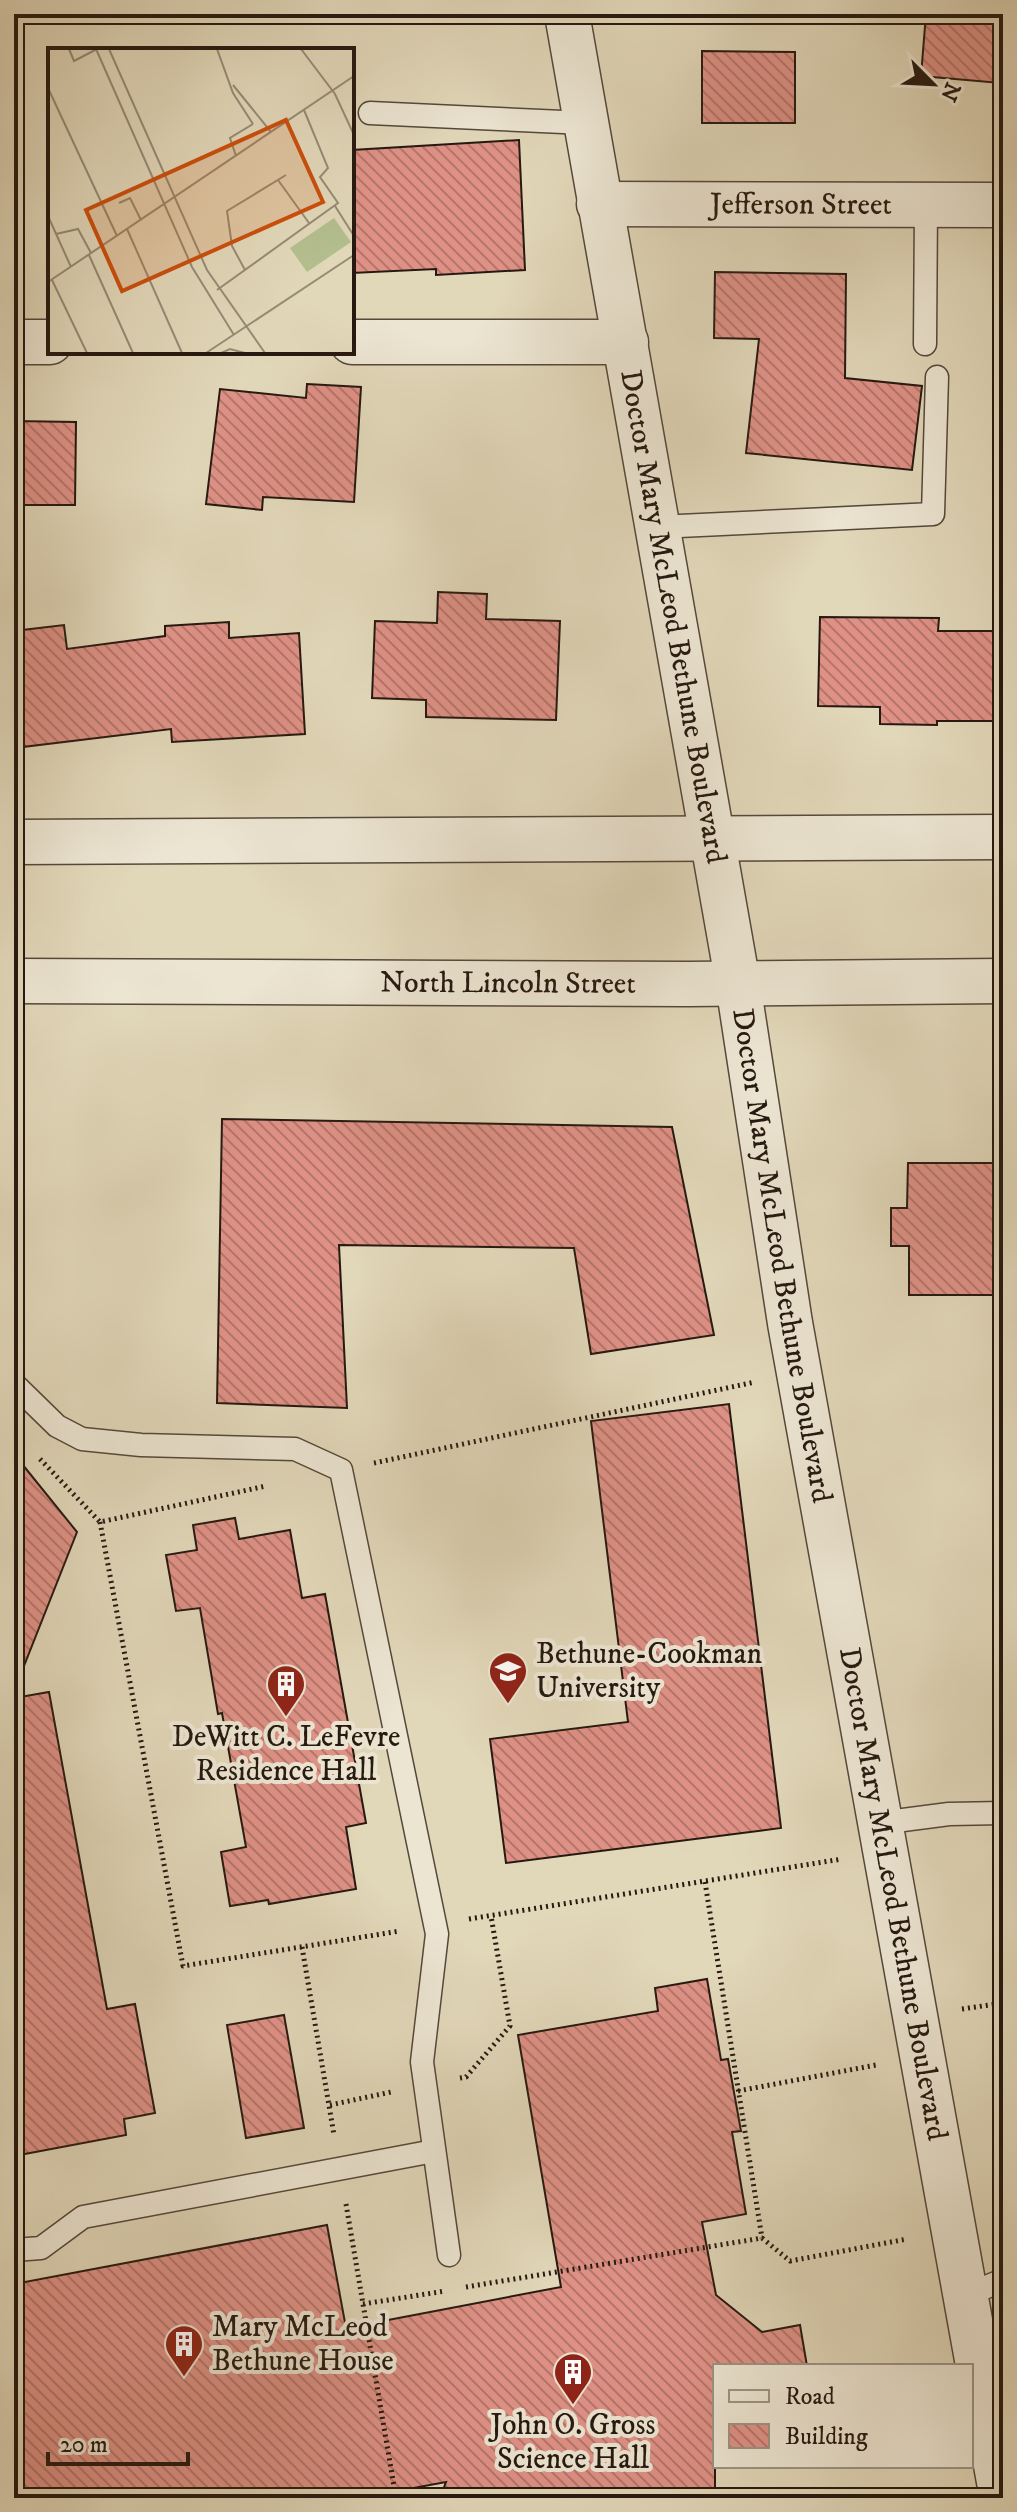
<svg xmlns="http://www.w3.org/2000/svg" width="1017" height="2512" font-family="'IM FELL DW Pica',serif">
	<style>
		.building { fill: url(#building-back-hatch); stroke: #261911; stroke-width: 2 }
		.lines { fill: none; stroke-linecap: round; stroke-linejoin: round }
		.service-casing { stroke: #55483b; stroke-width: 25 }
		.minor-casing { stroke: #55483b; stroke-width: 47 }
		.tertiary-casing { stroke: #55483b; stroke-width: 47 }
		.path { stroke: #261911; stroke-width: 5; stroke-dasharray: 2 4; stroke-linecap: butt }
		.service { stroke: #ece5d2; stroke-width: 22 }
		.minor { stroke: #ece5d2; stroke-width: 44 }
		.tertiary { stroke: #ece5d2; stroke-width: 44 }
		.labels { text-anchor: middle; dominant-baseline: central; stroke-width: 8; stroke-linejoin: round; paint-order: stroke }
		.street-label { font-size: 30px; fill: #261911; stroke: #ece5d2 }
		.poi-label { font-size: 30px; fill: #261911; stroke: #ece5d2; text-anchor: start }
		.inset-road { fill: none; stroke: #968b76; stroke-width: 2 }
		.view { fill: #cb4f0d; fill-opacity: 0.15; stroke: #cb4f0d; stroke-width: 4 }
		.inset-edge { fill: none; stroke: #261911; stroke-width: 4 }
	</style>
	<defs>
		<pattern id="building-back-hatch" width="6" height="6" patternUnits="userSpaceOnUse" patternTransform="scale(2)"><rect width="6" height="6" fill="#df9186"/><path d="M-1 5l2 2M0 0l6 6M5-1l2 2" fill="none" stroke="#b5766c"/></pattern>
	</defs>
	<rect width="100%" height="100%" fill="#e1d7b9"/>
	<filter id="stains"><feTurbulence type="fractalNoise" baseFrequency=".0025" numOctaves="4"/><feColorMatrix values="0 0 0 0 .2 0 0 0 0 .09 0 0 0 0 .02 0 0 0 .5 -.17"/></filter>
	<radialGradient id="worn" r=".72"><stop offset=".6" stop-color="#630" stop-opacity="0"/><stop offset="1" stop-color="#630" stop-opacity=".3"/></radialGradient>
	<!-- building -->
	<g class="building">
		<polygon points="926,14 1003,14 1000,83 921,76"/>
		<polygon points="702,51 795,52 795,123 702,123"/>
		<polygon points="519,140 525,270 436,275 436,269 352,273 352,150"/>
		<polygon points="715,272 846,274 845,378 922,386 912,470 746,453 759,339 714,338"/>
		<polygon points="307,384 361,387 354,502 263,497 262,510 206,504 220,389 306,398"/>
		<polygon points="14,421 76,422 75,505 14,505"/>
		<polygon points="438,592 487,594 486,619 560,621 556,720 426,717 426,700 372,698 375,621 437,623"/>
		<polygon points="820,617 939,618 938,631 1003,631 1003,721 937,721 937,725 880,724 880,707 818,706"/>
		<polygon points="229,622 229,638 299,633 305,734 172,742 171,729 14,748 14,631 64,625 67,649 165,636 165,626"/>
		<polygon points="222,1119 672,1127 714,1335 591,1354 574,1248 339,1245 347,1408 217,1403"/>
		<polygon points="908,1163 1003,1163 1003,1295 909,1295 909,1246 891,1246 891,1208 907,1208"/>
		<polygon points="729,1404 781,1828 506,1863 490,1739 628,1722 591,1421"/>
		<polygon points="14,1454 77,1532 16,1686 14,1685"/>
		<polygon points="235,1518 239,1539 290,1530 302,1598 325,1594 366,1823 346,1827 356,1889 269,1904 268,1900 230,1906 221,1852 246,1847 222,1713 218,1714 200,1608 176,1611 166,1555 197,1550 193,1525"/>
		<polygon points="49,1692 107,2009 135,2004 155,2113 124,2119 126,2135 14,2156 14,1698"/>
		<polygon points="707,1979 721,2060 728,2059 741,2131 732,2132 746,2214 702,2222 716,2295 762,2332 800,2325 807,2366 715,2366 715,2498 600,2490 597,2498 440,2498 446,2482 359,2498 19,2498 14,2472 14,2284 327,2225 346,2328 561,2287 518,2035 658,2011 655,1988"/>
		<polygon points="284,2015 304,2128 246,2138 227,2025"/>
	</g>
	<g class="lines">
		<defs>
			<g id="service">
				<polyline points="370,113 585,123"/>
				<polyline points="925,344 926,205"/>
				<polyline points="658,527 933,514 937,377"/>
				<polyline points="14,1384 57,1426 82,1439 141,1445 295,1449 341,1470 437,1934 422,2062 449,2255"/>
				<polyline points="880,1823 949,1814 1003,1813"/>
				<polyline points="14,2250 41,2248 83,2217 434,2151"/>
				<polyline points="965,2296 1003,2280"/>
			</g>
			<g id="minor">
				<path id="s1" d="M599,204L1003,205"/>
				<polyline points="14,342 50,342"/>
				<polyline points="352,342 626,342"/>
				<polyline points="14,842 1003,837"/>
			</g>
			<g id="tertiary">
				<path id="s2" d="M567,14L738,984L790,1323L1002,2498"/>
				<path id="s3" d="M14,981L688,984L1003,981"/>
			</g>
		</defs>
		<!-- service casing -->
		<use href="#service" class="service-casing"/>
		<!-- minor casing -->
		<use href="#minor" class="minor-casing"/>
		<!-- tertiary casing -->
		<use href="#tertiary" class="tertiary-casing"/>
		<!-- path -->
		<g class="path">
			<polyline points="40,1459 100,1522 266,1486"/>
			<polyline points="374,1463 755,1382"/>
			<polyline points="100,1522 183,1966 400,1931"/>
			<polyline points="705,1882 762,2238"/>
			<polyline points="469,1919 842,1859"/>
			<polyline points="302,1947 334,2135"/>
			<polyline points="962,2009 1003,2003"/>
			<polyline points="460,2078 466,2077 510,2026 491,1916"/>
			<polyline points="738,2091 876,2065"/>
			<polyline points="330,2105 391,2092"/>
			<polyline points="346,2204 396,2498"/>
			<polyline points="466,2287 762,2238 790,2261 907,2239"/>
			<polyline points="363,2304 445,2291"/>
		</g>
		<!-- service -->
		<use href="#service" class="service"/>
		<!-- minor -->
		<use href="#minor" class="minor"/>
		<!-- tertiary -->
		<use href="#tertiary" class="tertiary"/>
	</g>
	<!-- icons -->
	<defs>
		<symbol id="university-pin" viewBox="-11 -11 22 30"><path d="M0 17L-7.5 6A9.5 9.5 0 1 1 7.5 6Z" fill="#8f2418" stroke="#ece5d2"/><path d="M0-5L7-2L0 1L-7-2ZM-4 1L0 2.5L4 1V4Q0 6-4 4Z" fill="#fff"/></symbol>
		<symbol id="building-pin" viewBox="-11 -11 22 30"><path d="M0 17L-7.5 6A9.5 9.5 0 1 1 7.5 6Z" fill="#8f2418" stroke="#ece5d2"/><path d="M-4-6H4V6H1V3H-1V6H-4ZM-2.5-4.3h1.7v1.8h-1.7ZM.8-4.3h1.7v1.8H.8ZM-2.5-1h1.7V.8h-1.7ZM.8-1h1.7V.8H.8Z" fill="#fff"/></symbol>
	</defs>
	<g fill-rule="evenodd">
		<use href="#university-pin" x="486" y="1649" width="44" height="60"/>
		<use href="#building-pin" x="264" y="1662" width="44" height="60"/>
		<use href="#building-pin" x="162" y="2322" width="44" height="60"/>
		<use href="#building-pin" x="551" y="2350" width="44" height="60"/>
	</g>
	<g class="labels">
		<!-- street labels -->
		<g class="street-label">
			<text stroke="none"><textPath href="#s1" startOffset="202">Jefferson Street</textPath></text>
			<text stroke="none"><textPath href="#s2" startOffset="612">Doctor Mary McLeod Bethune Boulevard</textPath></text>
			<text stroke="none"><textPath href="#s3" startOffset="494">North Lincoln Street</textPath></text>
			<text stroke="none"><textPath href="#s2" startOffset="1260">Doctor Mary McLeod Bethune Boulevard</textPath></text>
			<text stroke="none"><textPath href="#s2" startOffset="1908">Doctor Mary McLeod Bethune Boulevard</textPath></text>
		</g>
		<!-- poi labels -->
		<g class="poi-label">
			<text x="536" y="1654">Bethune-Cookman<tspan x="536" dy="34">University</tspan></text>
			<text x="286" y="1737" text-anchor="middle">DeWitt C. LeFevre<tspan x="286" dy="34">Residence Hall</tspan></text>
			<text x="212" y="2327">Mary McLeod<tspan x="212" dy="34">Bethune House</tspan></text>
			<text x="573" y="2425" text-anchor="middle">John O. Gross<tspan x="573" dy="34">Science Hall</tspan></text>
		</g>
	</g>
	<!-- overview -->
	<g transform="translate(48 48)">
		<rect width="306" height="306" fill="#e1d7b9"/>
		<path d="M286,170L303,194L259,224L242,200Z" fill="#b3be8f"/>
		<path class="inset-road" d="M21,1L26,13L49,1M48,1L144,219L186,287M61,1L159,222L217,305M169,1L185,45L205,76M253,1L287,46L306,87M185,37L223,84M0,40L69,188M188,108L182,90L205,76M230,132L261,175M71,155L82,150L93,172M287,158L306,188M0,168L23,219M79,181L134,305M8,186L30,181L43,205M41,207L85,305M197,222L184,198L179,163L238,127M4,232L39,305M0,234L306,28M169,242L290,155L272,129L280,120L256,62M158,305L306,207M173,305L182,301L197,305"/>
		<path class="view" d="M238,72L275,154L74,243L38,162Z"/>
		<rect width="306" height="306" class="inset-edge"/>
	</g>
	<!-- margin -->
	<rect width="1017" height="2512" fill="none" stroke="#e1d7b9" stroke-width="48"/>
	<rect x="16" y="16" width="985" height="2480" fill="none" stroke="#261911" stroke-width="4"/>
	<rect x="24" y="24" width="969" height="2464" fill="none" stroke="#261911" stroke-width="2"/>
	<!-- legend -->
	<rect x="713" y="2364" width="260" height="104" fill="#ece5d2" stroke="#9d9385" stroke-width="2"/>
	<rect x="729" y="2390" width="40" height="12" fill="#ece5d2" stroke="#9d9385" stroke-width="2"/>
	<text x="785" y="2404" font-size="24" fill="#261911">Road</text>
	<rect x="729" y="2424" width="40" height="24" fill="url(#building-back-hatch)" stroke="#9d9385" stroke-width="2"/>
	<text x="785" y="2444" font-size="24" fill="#261911">Building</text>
	<!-- north arrow -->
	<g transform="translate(933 84) rotate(114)" stroke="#ece5d2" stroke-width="6" paint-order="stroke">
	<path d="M0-6L14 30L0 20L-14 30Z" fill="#261911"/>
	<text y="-12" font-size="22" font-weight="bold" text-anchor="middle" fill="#261911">N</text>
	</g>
	<!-- scale -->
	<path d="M48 2452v12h140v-12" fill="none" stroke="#261911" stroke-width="4"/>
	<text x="60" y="2452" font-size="24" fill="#261911" stroke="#ece5d2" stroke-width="6" paint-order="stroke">20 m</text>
	<rect width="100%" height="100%" filter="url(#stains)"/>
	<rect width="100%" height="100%" fill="url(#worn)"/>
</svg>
